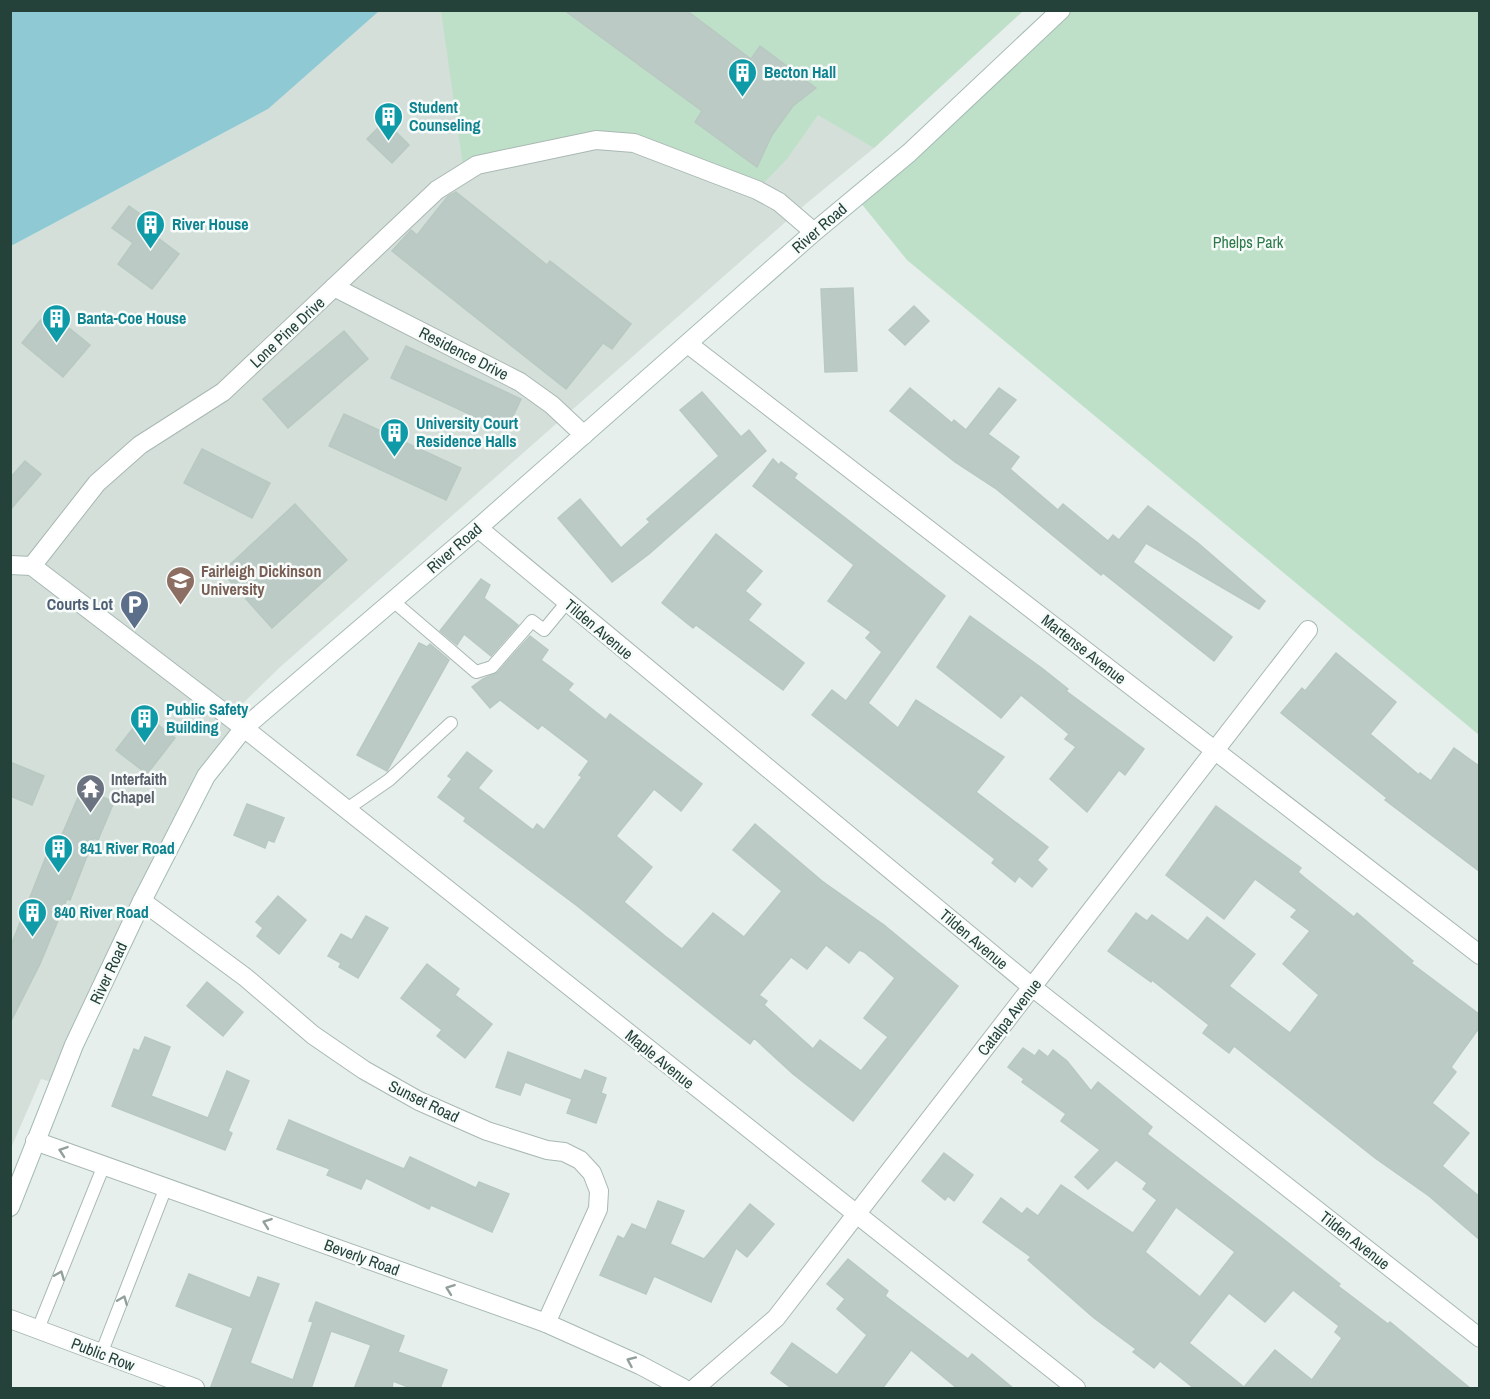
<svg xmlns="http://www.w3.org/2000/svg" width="1490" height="1399" font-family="'Archivo Narrow',sans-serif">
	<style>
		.built { fill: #d4dfda }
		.green { fill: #bfe0c8 }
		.water { fill: #8ec9d4 }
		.building { fill: #bbcac4; stroke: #b8c9c2; stroke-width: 1.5; fill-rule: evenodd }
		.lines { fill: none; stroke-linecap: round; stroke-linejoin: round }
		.lane-casing { stroke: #a8b8b2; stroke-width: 14 }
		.street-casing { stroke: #a8b8b2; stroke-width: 20 }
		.secondary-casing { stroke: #a4bbb3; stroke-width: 20 }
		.lane { stroke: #fff; stroke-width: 12 }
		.street { stroke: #fff; stroke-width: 18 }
		.secondary { stroke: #fff; stroke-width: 18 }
		.oneway { stroke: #92a09c }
		.labels { text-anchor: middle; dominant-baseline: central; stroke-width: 5; stroke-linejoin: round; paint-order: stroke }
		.culture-label { font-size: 16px; font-weight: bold; fill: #0d838f; stroke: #f7fbf9; text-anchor: start }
		.street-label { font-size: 16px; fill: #24423a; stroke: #f7fbf9 }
		.park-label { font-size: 16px; fill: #2d7a4b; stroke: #f7fbf9 }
		.education-label { font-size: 16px; font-weight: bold; fill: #785e54; stroke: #f7fbf9; text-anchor: start }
		.service-label { font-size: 16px; font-weight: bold; fill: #4e5e75; stroke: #f7fbf9; text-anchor: end }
		.worship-label { font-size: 16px; font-weight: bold; fill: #5b616d; stroke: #f7fbf9; text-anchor: start }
	</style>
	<rect width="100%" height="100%" fill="#e6efeb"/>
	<!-- built -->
	<polygon class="built" points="174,11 1023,11 874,148 807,203 279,668 236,710 244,728 206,776 58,1084 41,1079 11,1148 11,246 268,109"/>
	<!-- green -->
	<g class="green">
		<polygon points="441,11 1023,11 874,148 818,115 787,159 757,190 596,140 464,173"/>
		<polygon points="1061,11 1479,11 1479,735 907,260 856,197"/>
	</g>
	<!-- water -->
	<polygon class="water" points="11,10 379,10 379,11 268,109 11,246"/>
	<!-- building -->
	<g class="building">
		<polygon points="564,10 686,10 751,59 760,46 816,88 793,106 772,135 757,167 695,122 702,111"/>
		<polygon points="385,121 409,145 392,163 367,139"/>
		<polygon points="456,192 547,265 550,261 631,324 612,349 603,343 566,389 392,251 411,230 417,235 448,196"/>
		<polygon points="129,206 154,224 149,231 179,254 152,289 118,264 133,243 112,228"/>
		<polygon points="853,288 857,371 825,372 821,289"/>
		<polygon points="914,306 929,321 905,345 889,330"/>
		<polygon points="48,311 90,345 63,377 22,343"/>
		<polygon points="344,331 368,359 288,428 263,399"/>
		<polygon points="406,346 521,399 506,431 391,378"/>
		<polygon points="910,388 952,423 954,420 966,430 999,388 1016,400 988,434 1019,457 1010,469 1058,510 1063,504 1108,541 1113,535 1119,540 1148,506 1198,543 1265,601 1259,609 1146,543 1133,562 1232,637 1214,661 1103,573 1101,575 995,488 955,462 890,411"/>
		<polygon points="702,392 741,437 749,430 766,451 649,554 612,582 558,518 580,499 621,548 650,522 647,519 719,456 680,410"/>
		<polygon points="344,414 461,468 446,500 329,446"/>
		<polygon points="202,449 270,483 252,518 184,483"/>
		<polygon points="773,459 779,465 781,462 797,474 794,478 945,596 868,703 898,728 916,700 1004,757 976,792 1048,847 1037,860 1047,869 1032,887 1019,876 1015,882 992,863 995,859 812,715 832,690 846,701 882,652 866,638 871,632 828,601 854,565 753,486"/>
		<polygon points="25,461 41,474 10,510 10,478"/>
		<polygon points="295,504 347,560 272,628 222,572"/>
		<polygon points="716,534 762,571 745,591 761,604 748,620 804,663 783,690 696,625 693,628 662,603"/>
		<polygon points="481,579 490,585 484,598 518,625 491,656 464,634 457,645 440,631"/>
		<polygon points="970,616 1043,669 1068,689 1066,691 1144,749 1125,775 1119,770 1087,812 1050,779 1076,747 1065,739 1069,734 1021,695 1001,718 937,667"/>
		<path d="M530,636L548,650L541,660L573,684L568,690L606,720L610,714L702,784L681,811L654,789L616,836L652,867L624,902L665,936L682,949L713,913L744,937L782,891L733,850L755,824L822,881L884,925L958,986L853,1121L793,1074L754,1038L750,1044L576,905L464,821L466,818L438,797L452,779L448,776L467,752L492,771L478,788L533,830L537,824L544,830L582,777L579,775L589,761L542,725L538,729L500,700L490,708L472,687L483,679L498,672ZM826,945L849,963L859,950L864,952L895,978L864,1018L888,1037L861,1071L820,1040L813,1049L764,1005L767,1001L759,995L791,957L807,969Z"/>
		<polygon points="419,643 427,647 430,644 449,660 387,771 357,755"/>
		<polygon points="1336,653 1396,702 1370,734 1419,775 1420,773 1431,781 1454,748 1479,766 1479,871 1385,800 1387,798 1281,713 1302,688 1305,691"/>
		<polygon points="144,714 175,738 147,774 116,750"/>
		<polygon points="10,762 44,776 32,805 10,796"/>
		<polygon points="82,788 114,802 98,840 94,838 70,900 67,899 40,964 10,1023 10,948 49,849 55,851"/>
		<polygon points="247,804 284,818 274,842 268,840 265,848 234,835"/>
		<polygon points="1216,806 1301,868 1298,872 1305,878 1354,917 1357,913 1413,961 1411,963 1479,1014 1479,1028 1451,1067 1456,1072 1432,1103 1469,1133 1442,1166 1479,1196 1479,1239 1429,1196 1375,1158 1234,1046 1229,1053 1203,1033 1209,1025 1152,980 1151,982 1108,951 1136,913 1147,921 1152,915 1188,941 1207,917 1255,954 1229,986 1290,1033 1319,995 1283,964 1310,931 1291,917 1297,910 1255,879 1224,919 1166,875"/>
		<polygon points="278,896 306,920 279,954 257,936 263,928 256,922"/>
		<polygon points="366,916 388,928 358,978 339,967 341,963 328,956 341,934 352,940"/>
		<polygon points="427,964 459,989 455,995 492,1024 465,1058 437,1036 442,1030 401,998"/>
		<polygon points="207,982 243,1012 223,1036 187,1006"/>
		<polygon points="145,1037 170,1047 151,1096 208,1118 227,1071 249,1081 228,1131 232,1133 225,1150 112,1106 134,1049 139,1051"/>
		<path d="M1023,1048L1035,1056L1039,1050L1048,1057L1053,1050L1067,1061L1091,1091L1098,1082L1152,1127L1147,1134L1282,1238L1340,1284L1338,1286L1388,1324L1390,1322L1471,1389H1195L1160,1361L1154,1368L1133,1352L1136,1349L1094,1318L1028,1260L1031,1257L983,1222L1001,1198L1022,1214L1027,1208L1038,1216L1061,1185L1133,1233L1157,1200L1143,1189L1147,1183L1116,1160L1088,1189L1075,1177L1100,1150L1061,1121L1066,1114L1022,1082L1024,1079L1008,1067ZM1176,1207L1235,1252L1200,1297L1145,1252ZM1293,1290L1339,1326L1335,1332L1342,1338L1312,1380L1275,1350L1244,1387L1189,1343L1229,1293L1265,1322Z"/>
		<polygon points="508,1052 581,1080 585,1070 606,1078 601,1093 606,1095 596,1123 567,1113 572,1099 525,1082 520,1095 496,1087"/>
		<polygon points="289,1120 404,1169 410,1157 476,1188 479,1182 509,1194 492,1232 431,1205 429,1209 366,1178 361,1189 327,1175 330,1169 277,1149"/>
		<polygon points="944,1153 973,1175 954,1201 948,1196 945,1200 922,1181"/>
		<polygon points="658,1201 684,1211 670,1244 704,1259 750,1204 774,1224 747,1257 736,1248 711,1302 654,1276 646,1294 600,1275 618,1236 624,1239 632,1224 646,1230"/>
		<polygon points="848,1259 888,1291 885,1296 968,1359 972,1354 1014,1389 958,1389 911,1350 882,1389 793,1389 771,1373 792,1343 837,1375 867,1335 837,1309 845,1299 827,1284"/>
		<polygon points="189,1274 250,1298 258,1277 279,1284 250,1363 293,1380 313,1322 309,1321 316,1302 404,1336 398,1352 447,1370 440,1389 413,1389 393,1381 392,1389 354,1389 371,1345 331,1331 311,1389 210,1389 233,1328 176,1306"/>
	</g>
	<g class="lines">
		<defs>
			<g id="lane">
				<polyline points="393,601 476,672 492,667 532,621 544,630 567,602"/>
				<polyline points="347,809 389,780 451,723"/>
				<polyline points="38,1329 104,1165"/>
				<polyline points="101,1354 166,1187"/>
			</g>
			<g id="street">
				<polyline points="814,232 779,202 757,190 634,143 596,140 477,165 437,190 223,392 140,445 97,483 32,566 244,728 1076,1388"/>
				<polyline points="334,287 520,382 552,405 584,435"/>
				<polyline points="688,344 1480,955"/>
				<polyline points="478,528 1032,987 1480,1338"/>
				<polyline points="10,565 32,566"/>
				<polyline points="142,901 245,977 313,1035 364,1070 419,1101 487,1131 547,1150 564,1152 580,1160 592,1173 599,1191 598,1209 546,1323"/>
				<polyline points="35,1141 546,1323 640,1365 683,1388"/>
				<polyline points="10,1319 195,1388"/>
				<polyline points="695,1388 776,1318 1308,630"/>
			</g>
			<polyline id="secondary" points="10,1207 74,1045 142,901 206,776 244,728 478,528 814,232 909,153 1061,10"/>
		</defs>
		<!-- lane casing -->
		<use href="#lane" class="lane-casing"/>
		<!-- street casing -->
		<use href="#street" class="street-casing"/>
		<!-- secondary casing -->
		<use href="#secondary" class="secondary-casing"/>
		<!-- lane -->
		<use href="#lane" class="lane"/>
		<!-- street -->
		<use href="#street" class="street"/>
		<!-- secondary -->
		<use href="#secondary" class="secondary"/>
	</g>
	<!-- one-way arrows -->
	<defs><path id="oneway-chevron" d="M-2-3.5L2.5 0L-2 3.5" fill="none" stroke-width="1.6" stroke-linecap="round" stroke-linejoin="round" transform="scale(1.5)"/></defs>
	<g class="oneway">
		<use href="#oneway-chevron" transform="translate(63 1151) rotate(-161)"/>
		<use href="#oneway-chevron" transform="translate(267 1223) rotate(-160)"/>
		<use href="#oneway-chevron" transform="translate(60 1275) rotate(-68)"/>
		<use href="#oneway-chevron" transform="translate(450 1289) rotate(-160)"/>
		<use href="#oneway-chevron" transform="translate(123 1300) rotate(-68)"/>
		<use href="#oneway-chevron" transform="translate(631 1361) rotate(-156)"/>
	</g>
	<!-- icons -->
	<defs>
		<symbol id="building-pin" viewBox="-11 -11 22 30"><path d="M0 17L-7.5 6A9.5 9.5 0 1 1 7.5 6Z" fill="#0f9aa8" stroke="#f7fbf9"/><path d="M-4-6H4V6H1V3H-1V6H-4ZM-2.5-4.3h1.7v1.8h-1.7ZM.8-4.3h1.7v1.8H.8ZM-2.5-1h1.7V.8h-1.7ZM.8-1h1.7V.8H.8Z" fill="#fff"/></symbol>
		<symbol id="university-pin" viewBox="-11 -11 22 30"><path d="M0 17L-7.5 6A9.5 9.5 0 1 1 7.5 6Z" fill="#8d6e63" stroke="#f7fbf9"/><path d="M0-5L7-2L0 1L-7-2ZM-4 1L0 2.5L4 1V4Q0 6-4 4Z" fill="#fff"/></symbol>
		<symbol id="parking-pin" viewBox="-11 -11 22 30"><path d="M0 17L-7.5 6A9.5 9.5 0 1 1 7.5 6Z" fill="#5c6f8a" stroke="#f7fbf9"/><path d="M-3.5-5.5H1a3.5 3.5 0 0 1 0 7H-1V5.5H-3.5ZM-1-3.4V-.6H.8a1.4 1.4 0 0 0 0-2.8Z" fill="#fff"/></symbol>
		<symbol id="temple-pin" viewBox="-11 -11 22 30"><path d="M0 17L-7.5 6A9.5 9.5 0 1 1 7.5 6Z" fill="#6b7280" stroke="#f7fbf9"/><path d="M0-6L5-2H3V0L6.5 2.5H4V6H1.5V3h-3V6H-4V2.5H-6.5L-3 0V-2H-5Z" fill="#fff"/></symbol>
	</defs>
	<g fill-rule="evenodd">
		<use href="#building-pin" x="726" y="56" width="33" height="45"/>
		<use href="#building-pin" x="372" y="100" width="33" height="45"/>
		<use href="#building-pin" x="134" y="208" width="33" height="45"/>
		<use href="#building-pin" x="40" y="302" width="33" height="45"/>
		<use href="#building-pin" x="378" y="416" width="33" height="45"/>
		<use href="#university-pin" x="164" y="564" width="33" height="45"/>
		<use href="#parking-pin" x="118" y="588" width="33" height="45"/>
		<use href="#building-pin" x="128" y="702" width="33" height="45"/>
		<use href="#temple-pin" x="74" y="772" width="33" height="45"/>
		<use href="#building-pin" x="42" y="832" width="33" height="45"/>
		<use href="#building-pin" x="16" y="896" width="33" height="45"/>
	</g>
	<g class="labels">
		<!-- culture labels -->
		<g class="culture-label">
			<text x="764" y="72">Becton Hall</text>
			<text x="409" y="107">Student<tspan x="409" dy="18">Counseling</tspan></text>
			<text x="172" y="224">River House</text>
			<text x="77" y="318">Banta-Coe House</text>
			<text x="416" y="423">University Court<tspan x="416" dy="18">Residence Halls</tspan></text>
			<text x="166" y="709">Public Safety<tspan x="166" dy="18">Building</tspan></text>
			<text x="80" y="848">841 River Road</text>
			<text x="54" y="912">840 River Road</text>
		</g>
		<!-- street labels -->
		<g class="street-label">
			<text transform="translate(819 228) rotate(-41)">River Road</text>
			<text transform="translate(287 332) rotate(-43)">Lone Pine Drive</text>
			<text transform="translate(464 353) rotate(27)">Residence Drive</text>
			<text transform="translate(454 548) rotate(-41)">River Road</text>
			<text transform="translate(599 629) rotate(40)">Tilden Avenue</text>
			<text transform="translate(1084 649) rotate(38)">Martense Avenue</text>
			<text transform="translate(974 939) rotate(40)">Tilden Avenue</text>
			<text transform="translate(108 973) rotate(-65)">River Road</text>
			<text transform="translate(1009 1017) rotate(-52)">Catalpa Avenue</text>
			<text transform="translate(660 1059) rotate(39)">Maple Avenue</text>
			<text transform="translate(424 1101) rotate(26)">Sunset Road</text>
			<text transform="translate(1355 1240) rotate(38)">Tilden Avenue</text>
			<text transform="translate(362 1257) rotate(20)">Beverly Road</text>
			<text transform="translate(103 1354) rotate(21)">Public Row</text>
		</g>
		<!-- park labels -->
		<g class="park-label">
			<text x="1248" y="242">Phelps Park</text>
		</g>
		<!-- education labels -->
		<g class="education-label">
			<text x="201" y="571">Fairleigh Dickinson<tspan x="201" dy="18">University</tspan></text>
		</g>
		<!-- service labels -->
		<g class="service-label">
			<text x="113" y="604">Courts Lot</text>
		</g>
		<!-- worship labels -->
		<g class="worship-label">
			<text x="111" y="779">Interfaith<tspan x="111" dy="18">Chapel</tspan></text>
		</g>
	</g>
	<!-- border -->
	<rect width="1490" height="1399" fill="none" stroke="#24423a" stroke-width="24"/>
</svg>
